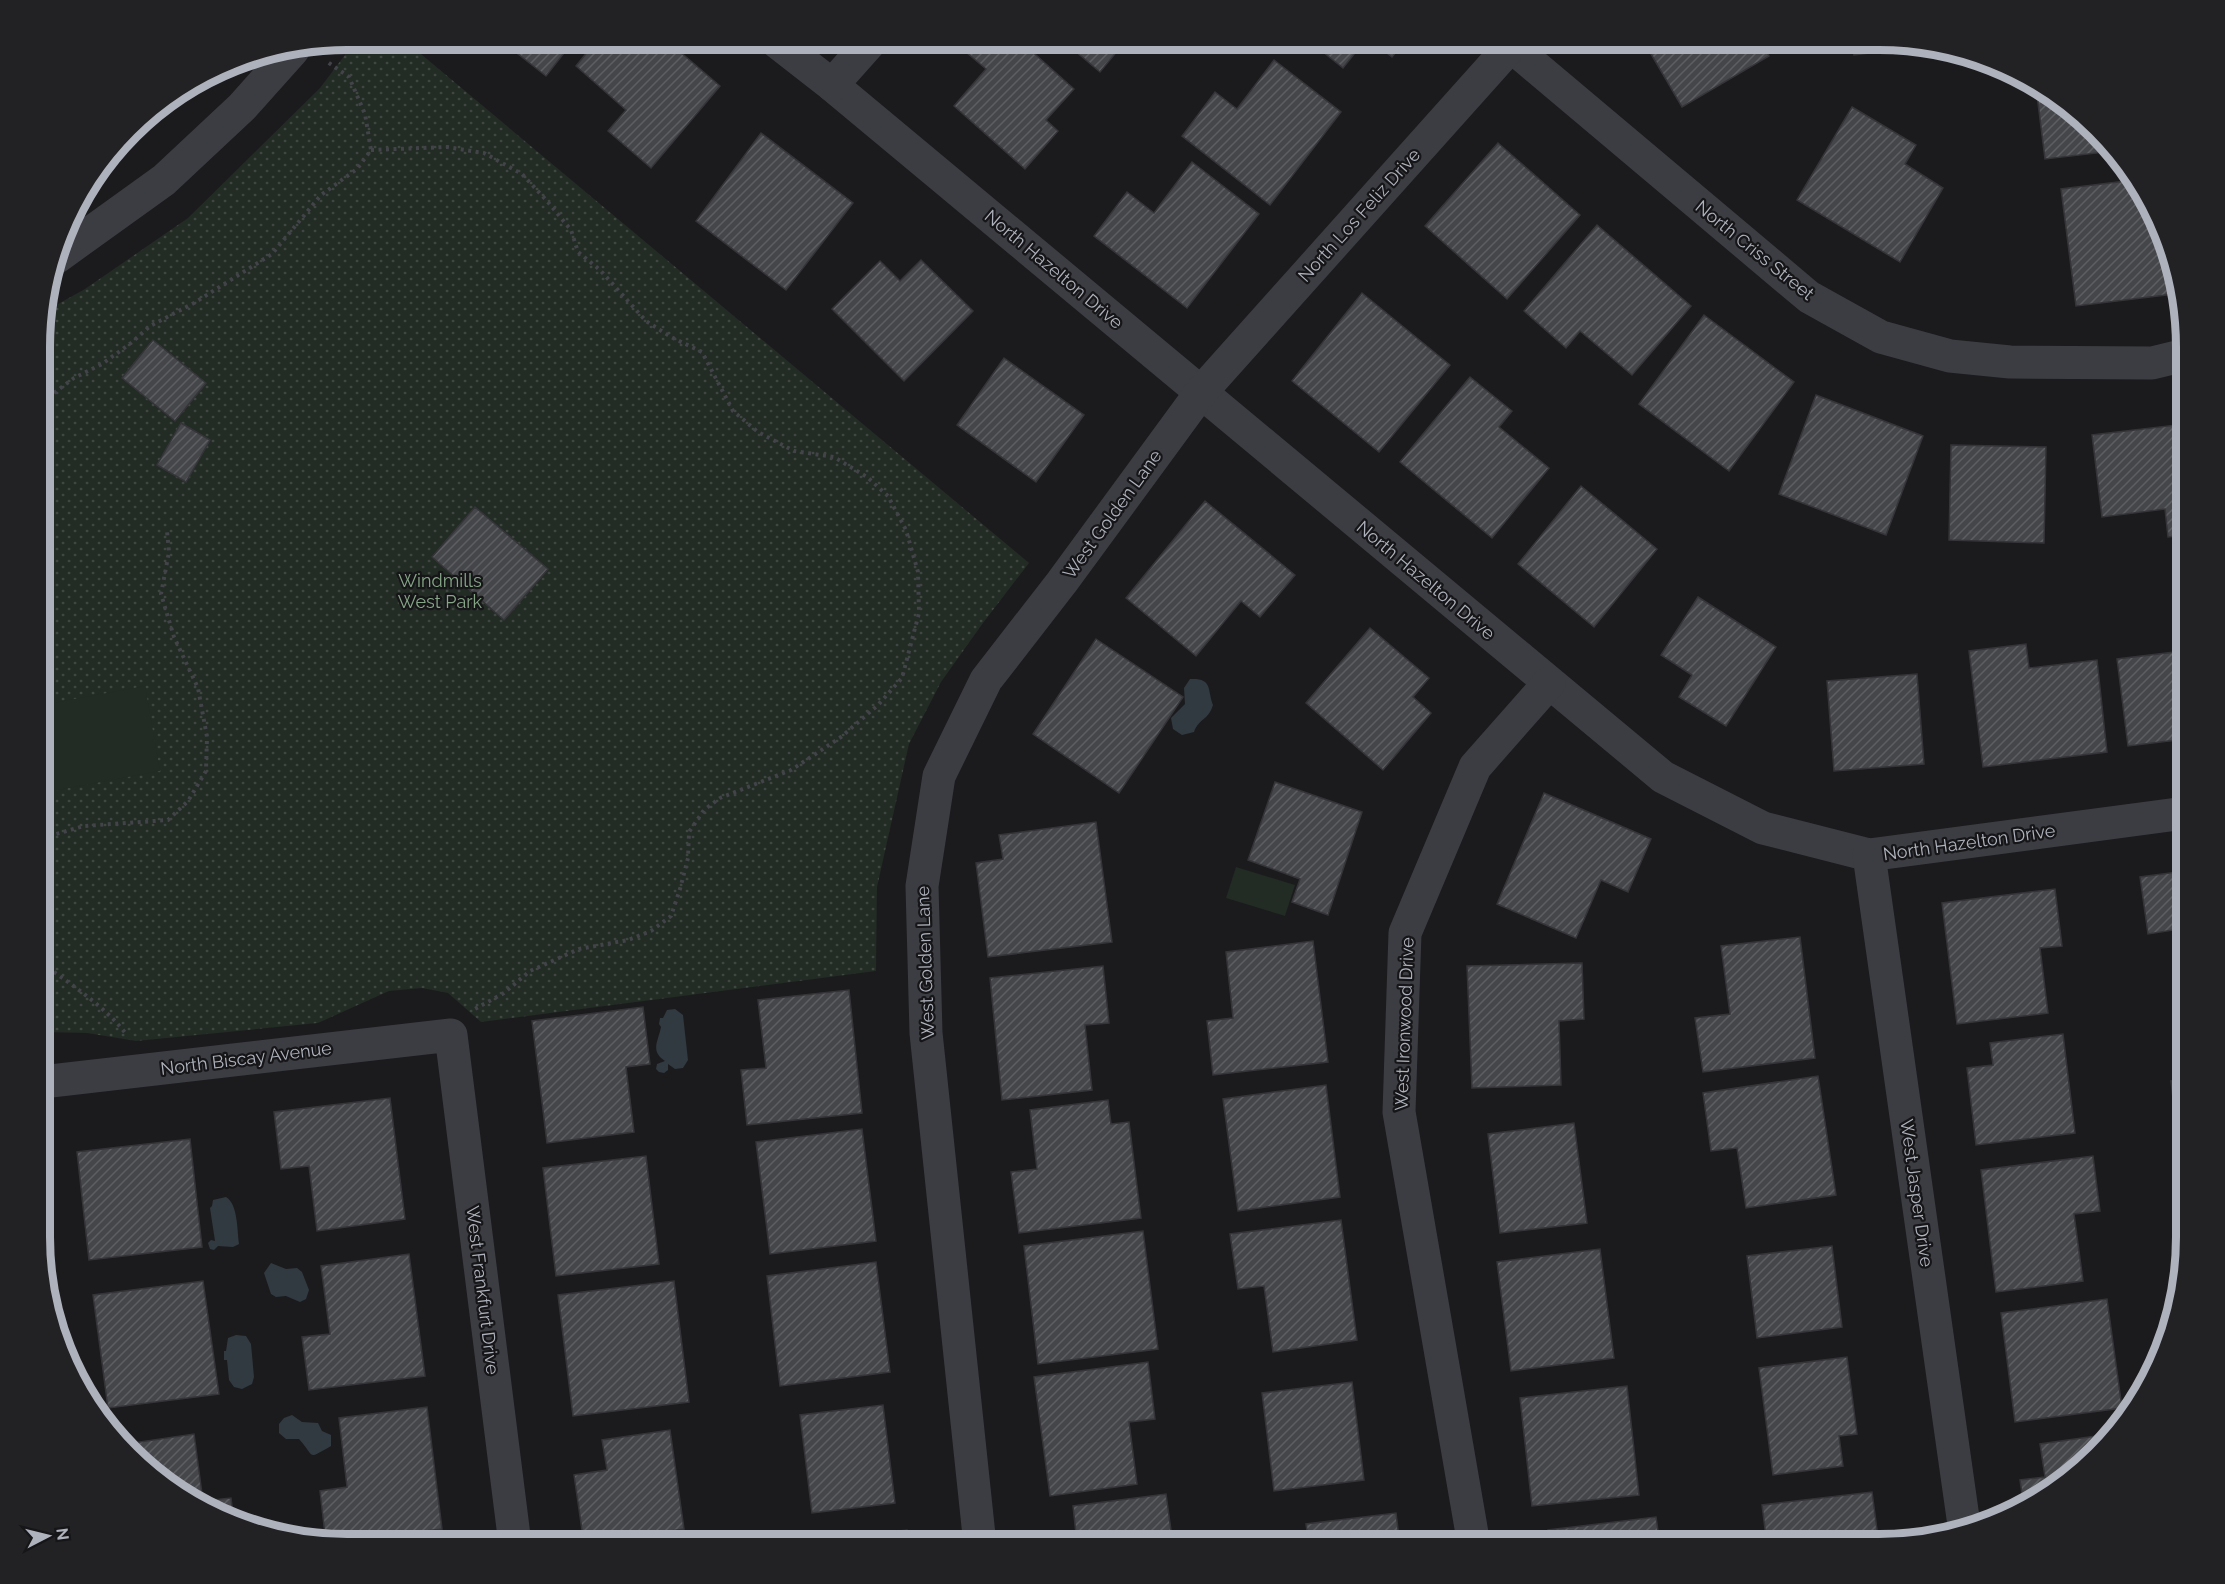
<svg xmlns="http://www.w3.org/2000/svg" width="2225" height="1584" font-family="Raleway,sans-serif">
	<style>
		.park { fill: url(#park-dots) }
		.garden { fill: #222b24 }
		.water { fill: #313a41 }
		.building { fill: url(#building-hatch); stroke: #353539; stroke-width: 1.5 }
		.lines { fill: none; stroke-linecap: round; stroke-linejoin: round }
		.path { stroke: #424449; stroke-width: 4; stroke-dasharray: 3 4.5; stroke-linecap: butt }
		.minor { stroke: #3c3d42; stroke-width: 33 }
		.labels { text-anchor: middle; dominant-baseline: central; stroke-width: 4.5; stroke-linejoin: round; paint-order: stroke }
		.street-label { font-size: 18px; fill: #aeb2bc; stroke: #161618 }
		.park-label { font-size: 18px; fill: #86a687; stroke: #161618 }
		.rim { fill: none; stroke: #aeb2bc; stroke-width: 8 }
	</style>
	<defs>
		<pattern id="park-dots" width="8" height="8" patternUnits="userSpaceOnUse" patternTransform="scale(1.5)"><rect width="8" height="8" fill="#222b24"/><path d="M2 2h.1M6 6h.1" fill="none" stroke="#404742" stroke-width="1.8" stroke-linecap="round"/></pattern>
		<pattern id="building-hatch" width="6" height="6" patternUnits="userSpaceOnUse" patternTransform="scale(1.5)"><rect width="6" height="6" fill="#45464a"/><path d="M-1 1l2-2M0 6l6-6M5 7l2-2" fill="none" stroke="#5d5e62"/></pattern>
	</defs>
	<rect width="100%" height="100%" fill="#1b1b1d"/>
	<!-- park -->
	<polygon class="park" points="357,39 403,39 1029,563 983,623 941,682 909,744 877,887 876,971 481,1022 448,993 422,988 389,991 318,1023 136,1041 87,1033 42,1032 42,313 85,289 188,218 320,88"/>
	<!-- garden -->
	<g class="garden">
		<polygon points="145,686 160,771 42,793 42,705"/>
		<polygon points="1236,867 1295,885 1285,916 1226,898"/>
	</g>
	<!-- water -->
	<g class="water">
		<path d="M1190,679C1213,678 1207,689 1213,705C1208,721 1199,718 1194,732L1182,735L1173,729L1171,718L1185,704L1184,688Z"/>
		<path d="M675,1009L683,1015L688,1060L683,1068L675,1069L668,1064V1070L664,1073L659,1072L656,1069L657,1064L665,1061C650,1051 658,1042 661,1027L659,1024L660,1018H663L667,1010Z"/>
		<path d="M226,1197C238,1204 237,1230 239,1244L233,1247L218,1246L214,1250L210,1249L208,1243L211,1240L215,1241L210,1208L212,1206L213,1200Z"/>
		<polygon points="271,1263 286,1269 297,1268 302,1272 309,1290 306,1299 300,1302 286,1296 276,1297 271,1294 264,1273"/>
		<polygon points="236,1335 246,1336 251,1344 254,1377 252,1384 242,1389 234,1387 229,1380 227,1360 224,1360 224,1351 226,1351 228,1338"/>
		<path d="M292,1415L302,1422L318,1423L322,1431L331,1435V1446C306,1460 316,1458 299,1439H286L279,1433V1424L284,1418Z"/>
	</g>
	<!-- building -->
	<g class="building">
		<polygon points="460,39 484,39 475,51"/>
		<polygon points="499,39 575,39 546,76"/>
		<polygon points="598,39 665,39 720,86 651,168 608,131 626,110 576,66"/>
		<polygon points="967,39 1018,39 1074,89 1046,120 1058,131 1025,169 954,106 986,69 960,47"/>
		<polygon points="1061,39 1127,39 1100,72"/>
		<polygon points="1307,39 1366,39 1343,68"/>
		<polygon points="1369,39 1406,39 1392,57"/>
		<polygon points="1648,40 1760,40 1769,56 1682,107 1644,42"/>
		<polygon points="1852,40 1898,40 1929,46 1854,55"/>
		<polygon points="1274,60 1341,112 1270,205 1182,136 1215,92 1237,109"/>
		<polygon points="2036,87 2066,103 2110,144 2114,151 2045,159"/>
		<polygon points="1852,107 1916,145 1905,164 1943,188 1900,262 1797,200"/>
		<polygon points="761,133 853,203 786,290 696,221"/>
		<polygon points="1498,143 1580,215 1507,299 1425,226"/>
		<polygon points="1192,162 1259,214 1187,308 1094,236 1127,192 1154,213"/>
		<polygon points="2134,180 2154,210 2173,280 2174,294 2076,306 2061,189"/>
		<polygon points="1597,225 1691,306 1632,375 1580,331 1566,348 1524,311"/>
		<polygon points="921,260 973,311 904,381 832,309 880,261 900,281"/>
		<polygon points="1362,293 1450,365 1379,452 1292,381"/>
		<polygon points="1704,315 1794,382 1729,471 1639,404"/>
		<polygon points="153,340 206,383 175,421 122,378"/>
		<polygon points="1004,358 1084,415 1036,482 957,425"/>
		<polygon points="1470,377 1512,411 1499,427 1549,468 1492,538 1400,462"/>
		<polygon points="1816,395 1923,436 1886,535 1779,494"/>
		<polygon points="181,423 210,440 186,482 157,465"/>
		<polygon points="2185,424 2185,535 2168,537 2165,509 2102,517 2092,435"/>
		<polygon points="1951,445 2046,447 2044,543 1949,540"/>
		<polygon points="1581,486 1657,549 1594,627 1518,564"/>
		<polygon points="1205,501 1295,575 1260,617 1241,601 1196,656 1126,598"/>
		<polygon points="475,507 548,569 504,620 432,557"/>
		<polygon points="1698,597 1776,647 1726,726 1679,697 1692,675 1661,655"/>
		<polygon points="2185,623 2185,739 2128,746 2117,659 2183,651 2179,624"/>
		<polygon points="1370,628 1429,678 1413,697 1431,713 1383,770 1306,703"/>
		<polygon points="1096,639 1183,697 1119,793 1033,734"/>
		<polygon points="2026,644 2029,668 2097,660 2107,752 1983,767 1969,651"/>
		<polygon points="1917,674 1924,764 1834,771 1827,681"/>
		<polygon points="1275,782 1362,812 1328,915 1292,902 1300,879 1248,860"/>
		<polygon points="1544,793 1651,839 1628,892 1601,880 1576,938 1497,904"/>
		<polygon points="1096,822 1112,942 988,957 976,863 1003,859 999,835"/>
		<polygon points="2185,871 2185,996 2182,997 2173,930 2148,934 2140,877"/>
		<polygon points="2055,889 2062,946 2040,948 2048,1013 1957,1024 1942,903"/>
		<polygon points="1800,937 1815,1058 1703,1072 1695,1018 1730,1014 1721,946"/>
		<polygon points="1313,941 1328,1062 1213,1075 1207,1021 1233,1018 1226,952"/>
		<polygon points="1582,963 1584,1019 1559,1021 1561,1085 1472,1088 1467,966"/>
		<polygon points="1103,966 1109,1023 1085,1025 1092,1090 1002,1100 990,978"/>
		<polygon points="849,990 862,1113 747,1125 741,1070 766,1068 758,1000"/>
		<polygon points="643,1007 650,1064 626,1067 634,1132 547,1143 532,1021"/>
		<polygon points="2063,1034 2075,1133 1976,1145 1967,1068 1993,1065 1990,1043"/>
		<polygon points="1818,1076 1836,1195 1746,1208 1737,1148 1711,1151 1703,1093"/>
		<polygon points="2185,1079 2185,1133 2177,1134 2171,1081"/>
		<polygon points="1326,1085 1340,1197 1238,1211 1223,1099"/>
		<polygon points="390,1098 405,1219 317,1231 309,1166 281,1169 274,1112"/>
		<polygon points="1108,1100 1111,1124 1129,1122 1141,1218 1019,1233 1011,1172 1037,1169 1030,1110"/>
		<polygon points="1574,1123 1587,1223 1500,1233 1488,1134"/>
		<polygon points="862,1129 876,1241 770,1254 756,1142"/>
		<polygon points="190,1139 202,1247 89,1260 77,1152"/>
		<polygon points="2179,1151 2185,1151 2185,1199"/>
		<polygon points="646,1156 659,1264 556,1276 543,1168"/>
		<polygon points="2093,1156 2100,1211 2074,1214 2083,1281 1996,1292 1981,1170"/>
		<polygon points="1341,1220 1357,1340 1273,1352 1264,1286 1238,1289 1230,1234"/>
		<polygon points="1143,1231 1158,1349 1038,1364 1024,1246"/>
		<polygon points="1832,1246 1842,1327 1757,1338 1747,1256"/>
		<polygon points="1600,1249 1614,1358 1511,1371 1497,1262"/>
		<polygon points="409,1254 425,1376 309,1390 302,1337 330,1334 321,1266"/>
		<polygon points="876,1262 890,1372 780,1386 767,1276"/>
		<polygon points="203,1281 219,1394 108,1408 93,1295"/>
		<polygon points="674,1281 689,1402 573,1416 558,1295"/>
		<polygon points="2107,1299 2122,1408 2015,1422 2001,1313"/>
		<polygon points="1847,1357 1857,1434 1839,1436 1843,1466 1773,1475 1759,1368"/>
		<polygon points="1148,1362 1155,1419 1129,1422 1137,1484 1050,1496 1034,1377"/>
		<polygon points="1352,1382 1364,1480 1274,1491 1262,1393"/>
		<polygon points="1627,1386 1639,1495 1532,1506 1520,1398"/>
		<polygon points="883,1405 895,1503 812,1513 800,1415"/>
		<polygon points="427,1407 442,1529 326,1543 320,1491 347,1487 339,1418"/>
		<polygon points="670,1430 684,1529 584,1544 574,1475 607,1470 602,1440"/>
		<polygon points="194,1434 203,1501 231,1498 234,1523 159,1481 126,1444"/>
		<polygon points="2110,1434 2111,1437 2066,1481 2024,1508 2020,1480 2045,1477 2040,1444"/>
		<polygon points="1872,1492 1879,1545 1767,1545 1762,1505"/>
		<polygon points="1166,1494 1173,1545 1052,1545 1051,1537 1076,1534 1073,1506"/>
		<polygon points="1396,1513 1400,1545 1309,1545 1306,1524"/>
		<polygon points="1656,1517 1660,1545 1549,1545 1548,1530"/>
		<polygon points="907,1530 909,1545 821,1545 821,1540"/>
	</g>
	<g class="lines">
		<!-- path -->
		<g class="path">
			<polyline points="371,150 447,147 484,153 522,174 547,201 571,230 578,252 600,270 646,321 671,337 702,352 733,411 758,432 794,451 834,457 867,477 888,496 906,530 918,572 919,613 902,678 878,705 841,737 817,753 791,770 720,798 704,810 689,832 688,858 680,889 671,916 651,931 628,940 579,949 530,971 504,993 473,1010"/>
			<polyline points="42,402 74,378 102,364 131,343 150,326 194,303 272,254 321,195 357,169 371,150 365,114 349,77 326,61"/>
			<polyline points="42,838 84,826 168,820 188,801 206,771 207,737 198,688 174,637 161,594 169,552 167,531"/>
			<path d="M42,963C71,985 105,1006 127,1035"/>
		</g>
		<!-- minor -->
		<g class="minor">
			<polyline points="773,39 832,85 1663,777 1763,828 1869,855 2185,813"/>
			<polyline points="1511,46 1809,297 1881,337 1950,356 2010,362 2152,363 2185,355"/>
			<polyline points="832,85 873,39"/>
			<polyline points="57,257 164,180 242,107 293,50"/>
			<polyline points="1869,855 1965,1532"/>
			<polyline points="42,1082 451,1035 515,1544"/>
			<polyline points="980,1545 926,1033 922,886 939,776 986,680 1062,582 1202,391 1517,39"/>
			<polyline points="1474,1545 1399,1112 1405,933 1475,767 1549,683"/>
		</g>
	</g>
	<g class="labels">
		<!-- street labels -->
		<g class="street-label">
			<text transform="translate(1359 215) rotate(-48)">North Los Feliz Drive</text>
			<text transform="translate(1755 250) rotate(39)">North Criss Street</text>
			<text transform="translate(1054 269) rotate(40)">North Hazelton Drive</text>
			<text transform="translate(1112 514) rotate(-54)">West Golden Lane</text>
			<text transform="translate(1426 580) rotate(40)">North Hazelton Drive</text>
			<text transform="translate(1969 842) rotate(-8)">North Hazelton Drive</text>
			<text transform="translate(925 963) rotate(-92)">West Golden Lane</text>
			<text transform="translate(1404 1024) rotate(-88)">West Ironwood Drive</text>
			<text transform="translate(246 1058) rotate(-7)">North Biscay Avenue</text>
			<text transform="translate(1917 1193) rotate(82)">West Jasper Drive</text>
			<text transform="translate(483 1290) rotate(83)">West Frankfurt Drive</text>
		</g>
		<!-- park labels -->
		<g class="park-label">
			<text x="440" y="580">Windmills<tspan x="440" dy="21">West Park</tspan></text>
		</g>
	</g>
	<!-- crop -->
	<path d="M0 0H2225V1584H0ZM347 50H1879A297 297 0 0 1 2176 347V1237A297 297 0 0 1 1879 1534H347A297 297 0 0 1 50 1237V347A297 297 0 0 1 347 50Z" fill="#222225" fill-rule="evenodd"/>
	<path class="rim" d="M347 50H1879A297 297 0 0 1 2176 347V1237A297 297 0 0 1 1879 1534H347A297 297 0 0 1 50 1237V347A297 297 0 0 1 347 50Z"/>
	<!-- north arrow -->
	<g transform="translate(48 1536) rotate(83)" stroke="#161618" stroke-width="4.5" paint-order="stroke">
	<path d="M0-4.5L10 22L0 15L-10 22Z" fill="#aeb2bc"/>
	<text y="-9" font-size="16" font-weight="bold" text-anchor="middle" fill="#aeb2bc">N</text>
	</g>
</svg>
